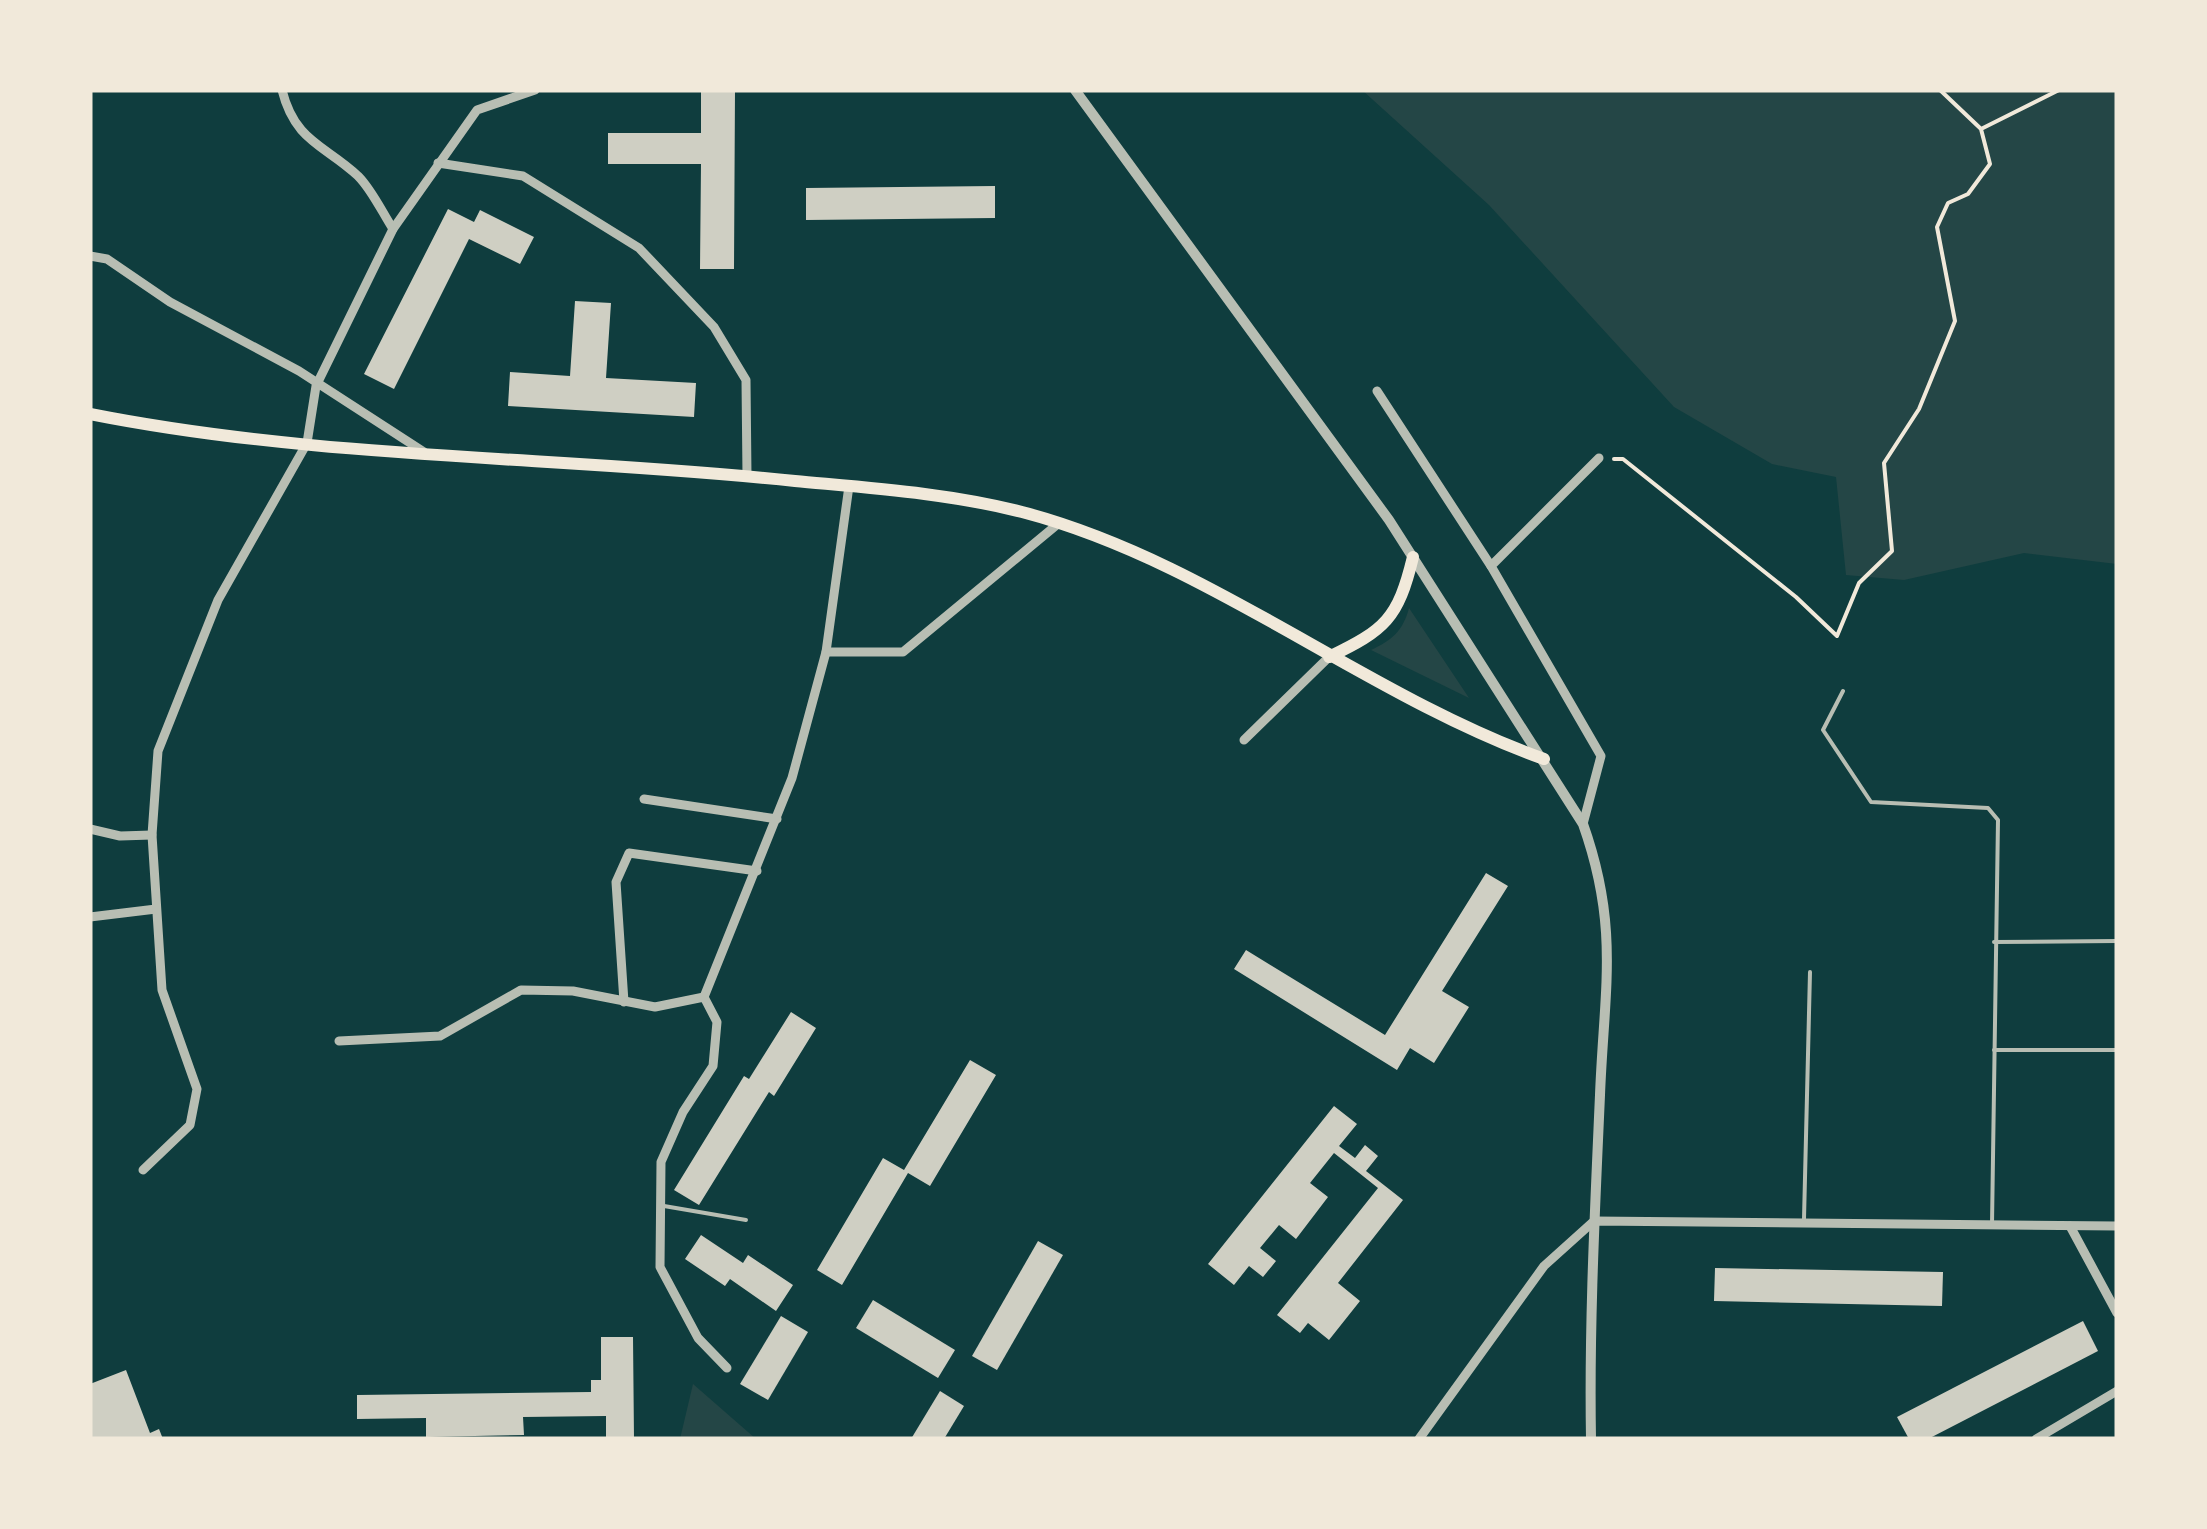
<svg xmlns="http://www.w3.org/2000/svg" width="2207" height="1529" font-family="'Golos Text',sans-serif">
	<style>
		.green { fill: #244646 }
		.building { fill: #cfcfc3 }
		.lines { fill: none; stroke-linecap: round; stroke-linejoin: round }
		.path { stroke: #f1e9da; stroke-width: 4 }
		.service { stroke: #b8beb3; stroke-width: 4 }
		.minor { stroke: #b8beb3; stroke-width: 9 }
		.tertiary { stroke: #b8beb3; stroke-width: 10 }
		.secondary { stroke: #f1e9da; stroke-width: 12 }
	</style>
	<rect width="100%" height="100%" fill="#0f3d3e"/>
	<!-- green -->
	<g class="green">
		<polygon points="1362,90 2117,90 2117,564 2024,553 1904,580 1846,575 1836,477 1772,464 1674,407 1489,205"/>
		<path d="M1409,608L1469,698L1371,650C1392,640 1403,631 1409,608Z"/>
		<polygon points="693,1384 756,1439 680,1439"/>
	</g>
	<!-- building -->
	<g class="building">
		<polygon points="701,90 735,90 734,269 700,269 701,164 608,164 608,133 701,133"/>
		<polygon points="995,186 995,218 806,220 806,188"/>
		<polygon points="448,209 474,222 480,210 534,237 520,264 469,239 394,389 364,374"/>
		<polygon points="575,301 611,303 606,378 696,383 694,417 508,406 510,372 570,376"/>
		<polygon points="1486,873 1508,886 1442,991 1469,1007 1434,1063 1410,1048 1397,1070 1234,969 1246,950 1385,1035"/>
		<polygon points="791,1012 816,1028 774,1096 769,1092 699,1205 674,1190 744,1076 749,1079"/>
		<polygon points="970,1060 996,1075 930,1186 908,1173 842,1285 817,1270 883,1158 904,1170"/>
		<polygon points="1334,1106 1357,1124 1339,1146 1355,1158 1365,1145 1378,1156 1366,1171 1403,1200 1338,1283 1360,1301 1329,1340 1308,1323 1300,1333 1277,1315 1378,1188 1334,1153 1310,1183 1328,1197 1296,1239 1279,1225 1260,1248 1276,1261 1263,1277 1249,1266 1234,1285 1208,1264"/>
		<polygon points="701,1235 743,1263 748,1255 793,1285 776,1311 730,1279 725,1286 685,1259"/>
		<polygon points="1038,1241 1063,1255 997,1370 972,1356"/>
		<polygon points="1715,1268 1943,1272 1942,1306 1714,1301"/>
		<polygon points="873,1300 955,1350 938,1378 856,1328"/>
		<polygon points="781,1316 808,1332 768,1400 740,1384"/>
		<polygon points="2083,1321 2098,1351 1928,1439 1909,1439 1897,1417"/>
		<polygon points="601,1337 633,1337 634,1439 606,1439 606,1416 523,1417 524,1435 426,1437 426,1418 357,1419 357,1395 591,1392 591,1380 601,1380"/>
		<polygon points="126,1370 150,1433 159,1429 163,1439 90,1439 90,1384"/>
		<polygon points="940,1391 964,1406 944,1439 911,1439"/>
	</g>
	<g class="lines">
		<!-- path -->
		<g class="path">
			<polyline points="1940,90 1980,128"/>
			<polyline points="1614,459 1623,459 1796,597 1837,636 1859,583 1892,551 1884,463 1919,409 1955,321 1937,227 1948,203 1968,194 1990,164 1981,129 2059,90"/>
		</g>
		<!-- service -->
		<g class="service">
			<polyline points="1843,691 1823,730 1871,802 1988,808 1998,820 1992,1225"/>
			<polyline points="1994,942 2117,941"/>
			<polyline points="1994,1050 2117,1050"/>
			<polyline points="664,1206 746,1220"/>
			<polyline points="1804,1219 1810,972"/>
		</g>
		<!-- minor -->
		<g class="minor">
			<path d="M282,90C295,142 325,145 358,176C372,190 382,212 393,229"/>
			<polyline points="438,163 523,176 639,248 714,327 746,380 747,476"/>
			<polyline points="90,256 107,259 170,302 299,371 424,452"/>
			<polyline points="1377,391 1491,566"/>
			<polyline points="826,652 903,652 1059,523"/>
			<polyline points="1244,740 1329,657"/>
			<polyline points="644,799 777,819"/>
			<polyline points="1583,824 1601,756 1491,566 1599,458"/>
			<polyline points="90,829 120,836 152,835"/>
			<polyline points="90,917 156,909"/>
			<polyline points="704,997 717,1022 713,1066 683,1112 661,1162 660,1267 698,1338 727,1368"/>
			<polyline points="624,1002 616,882 629,853 757,871"/>
			<polyline points="339,1041 440,1036 521,990 573,991 655,1007 704,997 792,778 826,652 849,486"/>
			<polyline points="143,1170 190,1125 197,1089 162,990 152,835 158,751 218,600 307,443 316,386 393,229 477,110 535,90"/>
			<polyline points="2070,1226 2117,1313"/>
			<polyline points="1419,1439 1544,1266 1594,1221 2117,1226"/>
			<polyline points="2036,1439 2117,1391"/>
		</g>
		<!-- tertiary -->
		<path class="tertiary" d="M1075,90L1389,520L1583,824C1620,928 1604,990 1600,1095C1595,1209 1589,1325 1591,1439"/>
		<!-- secondary -->
		<g class="secondary">
			<path d="M90,414C322,460 561,456 795,481C870,488 948,493 1022,512C1209,561 1363,694 1544,759"/>
			<path d="M1329,657C1385,630 1398,619 1413,557"/>
		</g>
	</g>
	<!-- border -->
	<rect width="2207" height="1529" fill="none" stroke="#f1e9da" stroke-width="185"/>
</svg>
